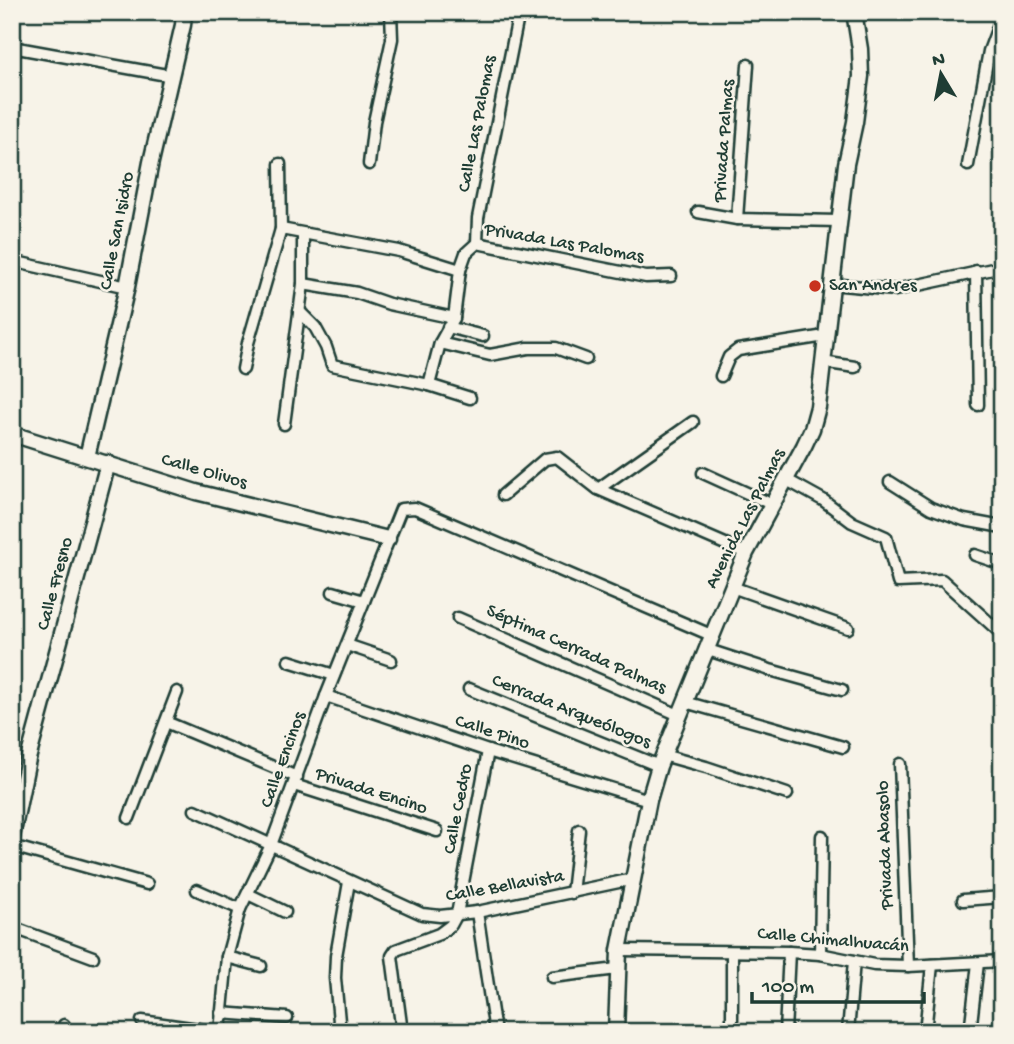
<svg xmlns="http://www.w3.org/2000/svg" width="1014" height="1044" font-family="'Gochi Hand',sans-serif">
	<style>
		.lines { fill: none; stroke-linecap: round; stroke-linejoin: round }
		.street-casing { stroke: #1f3d34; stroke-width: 15 }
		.secondary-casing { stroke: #1f3d34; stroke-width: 19 }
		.street { stroke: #f7f3e8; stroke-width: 10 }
		.secondary { stroke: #f7f3e8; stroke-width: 14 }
		.poi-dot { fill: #c8321e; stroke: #f7f3e8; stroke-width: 2.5 }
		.labels { text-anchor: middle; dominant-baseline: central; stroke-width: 5; stroke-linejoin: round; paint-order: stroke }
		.street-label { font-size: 19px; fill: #1f3d34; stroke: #f7f3e8 }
		.poi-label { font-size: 19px; fill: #1f3d34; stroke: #f7f3e8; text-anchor: start }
	</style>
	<rect width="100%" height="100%" fill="#f7f3e8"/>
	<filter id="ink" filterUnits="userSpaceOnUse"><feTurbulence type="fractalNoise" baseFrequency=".0143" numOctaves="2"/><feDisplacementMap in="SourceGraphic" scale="14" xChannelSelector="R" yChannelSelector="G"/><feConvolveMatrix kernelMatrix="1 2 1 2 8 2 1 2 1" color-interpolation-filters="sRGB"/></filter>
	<g filter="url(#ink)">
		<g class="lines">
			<defs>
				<g id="street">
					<polyline points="12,47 172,76"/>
					<polyline points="280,164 281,229"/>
					<polyline points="369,164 374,122 392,39 391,12"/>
					<polyline points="968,165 989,51 1002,16"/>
					<polyline points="698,212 737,219 839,221"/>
					<polyline points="737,219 748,65"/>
					<polyline points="477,243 478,218 519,12"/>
					<polyline points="12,261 127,287"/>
					<polyline points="976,271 978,405"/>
					<polyline points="303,284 357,293 389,304 454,318"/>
					<polyline points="831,284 895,290 1002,267"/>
					<polyline points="299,311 315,327 326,347 332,365 429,385 470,398"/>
					<polyline points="448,327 483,336"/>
					<polyline points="440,343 490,355 528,348 556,348 586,359"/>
					<polyline points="822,362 855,367"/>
					<polyline points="243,369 248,343 281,229 399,251 460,270 466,253 477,243 646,277 671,276"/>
					<polyline points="721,376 729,357 738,350 825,336"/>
					<polyline points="429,385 440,343 454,318 460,270"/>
					<polyline points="284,424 303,284 303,234"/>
					<polyline points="703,473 771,504"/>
					<polyline points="785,479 823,500 852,522 886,537 898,582 942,580 1002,634"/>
					<polyline points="890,482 931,508 964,520 1002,527"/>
					<polyline points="598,489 693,422"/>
					<polyline points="503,495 545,459 557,457 598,489 746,553"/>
					<polyline points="975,555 1002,564"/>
					<polyline points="732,587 848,628"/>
					<polyline points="333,592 364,601"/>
					<polyline points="458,618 679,715"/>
					<polyline points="347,645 391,660"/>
					<polyline points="705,649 770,670 842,690"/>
					<polyline points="289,661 334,675"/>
					<polyline points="469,689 659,766"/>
					<polyline points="326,696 488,751 649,800"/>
					<polyline points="685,702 843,747"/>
					<polyline points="166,722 297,777"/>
					<polyline points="663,755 706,767 787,794"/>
					<polyline points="900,764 908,966"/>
					<polyline points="294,785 437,831"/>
					<polyline points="195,810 422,914 440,916 477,912 633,879"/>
					<polyline points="129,818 177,692"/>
					<polyline points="12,846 147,884"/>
					<polyline points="197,890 240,909"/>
					<polyline points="572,893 579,830"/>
					<polyline points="248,894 285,912"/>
					<polyline points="963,900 1002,897"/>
					<polyline points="477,912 495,1032"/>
					<polyline points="12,927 93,957"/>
					<polyline points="619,950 789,952 820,954 874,965 908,966 1002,961"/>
					<polyline points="732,952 732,1032"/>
					<polyline points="820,954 822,836"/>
					<polyline points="227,957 261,966"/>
					<polyline points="552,977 617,969"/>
					<polyline points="221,1013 287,1018"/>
					<polyline points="142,1021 220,1032"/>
					<polyline points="63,1032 64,1025"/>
					<polyline points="220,1032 227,957 240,909 271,845 326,696 401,509 415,508 711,635"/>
					<polyline points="340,1032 335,978 336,956 349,882"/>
					<polyline points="402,1032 392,956 396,950 439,934 451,925 457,914 488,751"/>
					<polyline points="785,1032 789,952"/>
					<polyline points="848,1032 854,961"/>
					<polyline points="925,1032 932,965"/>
					<polyline points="970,1032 978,963"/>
				</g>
				<g id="secondary">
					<polyline points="12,434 196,492 388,539"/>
					<polyline points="87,457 127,287 151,162 183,25 184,12"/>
					<polyline points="12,837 28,759 108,463"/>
					<polyline points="616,1032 619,950 649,800 659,766 746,553 804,446 812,429 818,407 846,164 855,122 861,76 860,49 854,12"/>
				</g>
			</defs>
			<!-- street casing -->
			<use href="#street" class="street-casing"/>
			<!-- secondary casing -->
			<use href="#secondary" class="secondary-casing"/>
			<!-- street -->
			<use href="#street" class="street"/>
			<!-- secondary -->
			<use href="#secondary" class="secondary"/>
		</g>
	</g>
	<!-- markers -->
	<circle class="poi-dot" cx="815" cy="286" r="7"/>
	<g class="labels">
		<!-- street labels -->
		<g class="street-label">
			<text transform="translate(478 124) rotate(-79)">Calle Las Palomas</text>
			<text transform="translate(725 141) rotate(-86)">Privada Palmas</text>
			<text transform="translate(118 231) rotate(-79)">Calle San Isidro</text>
			<text transform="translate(564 244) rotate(10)">Privada Las Palomas</text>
			<text transform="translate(204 472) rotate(16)">Calle Olivos</text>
			<text transform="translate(746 519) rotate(-63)">Avenida Las Palmas</text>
			<text transform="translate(56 584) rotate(-75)">Calle Fresno</text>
			<text transform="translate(576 650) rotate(24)">Séptima Cerrada Palmas</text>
			<text transform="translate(571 712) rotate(22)">Cerrada Arqueólogos</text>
			<text transform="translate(492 733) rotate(18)">Calle Pino</text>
			<text transform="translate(284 760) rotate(-70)">Calle Encinos</text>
			<text transform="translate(371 792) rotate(18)">Privada Encino</text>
			<text transform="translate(459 809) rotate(-79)">Calle Cedro</text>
			<text transform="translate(886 845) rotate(-92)">Privada Abasolo</text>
			<text transform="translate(505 887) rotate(-10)">Calle Bellavista</text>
			<text transform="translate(833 941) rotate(5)">Calle Chimalhuacán</text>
		</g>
		<!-- poi labels -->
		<g class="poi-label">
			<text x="829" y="286">San Andres</text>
		</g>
	</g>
	<!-- margin -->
	<rect width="1014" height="1044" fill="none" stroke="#f7f3e8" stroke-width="42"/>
	<rect x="21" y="21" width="972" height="1002" fill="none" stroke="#1f3d34" stroke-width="2.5" filter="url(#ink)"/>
	<!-- north arrow -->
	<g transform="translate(941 74) rotate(350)" stroke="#f7f3e8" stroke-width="5" paint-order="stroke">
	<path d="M0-5L12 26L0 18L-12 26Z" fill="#1f3d34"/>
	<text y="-10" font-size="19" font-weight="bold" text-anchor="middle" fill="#1f3d34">N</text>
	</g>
	<!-- scale -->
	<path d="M752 992v10h172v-10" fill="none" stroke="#1f3d34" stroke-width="3.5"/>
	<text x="762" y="992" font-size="21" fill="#1f3d34" stroke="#f7f3e8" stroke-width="5" paint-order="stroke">100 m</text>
</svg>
